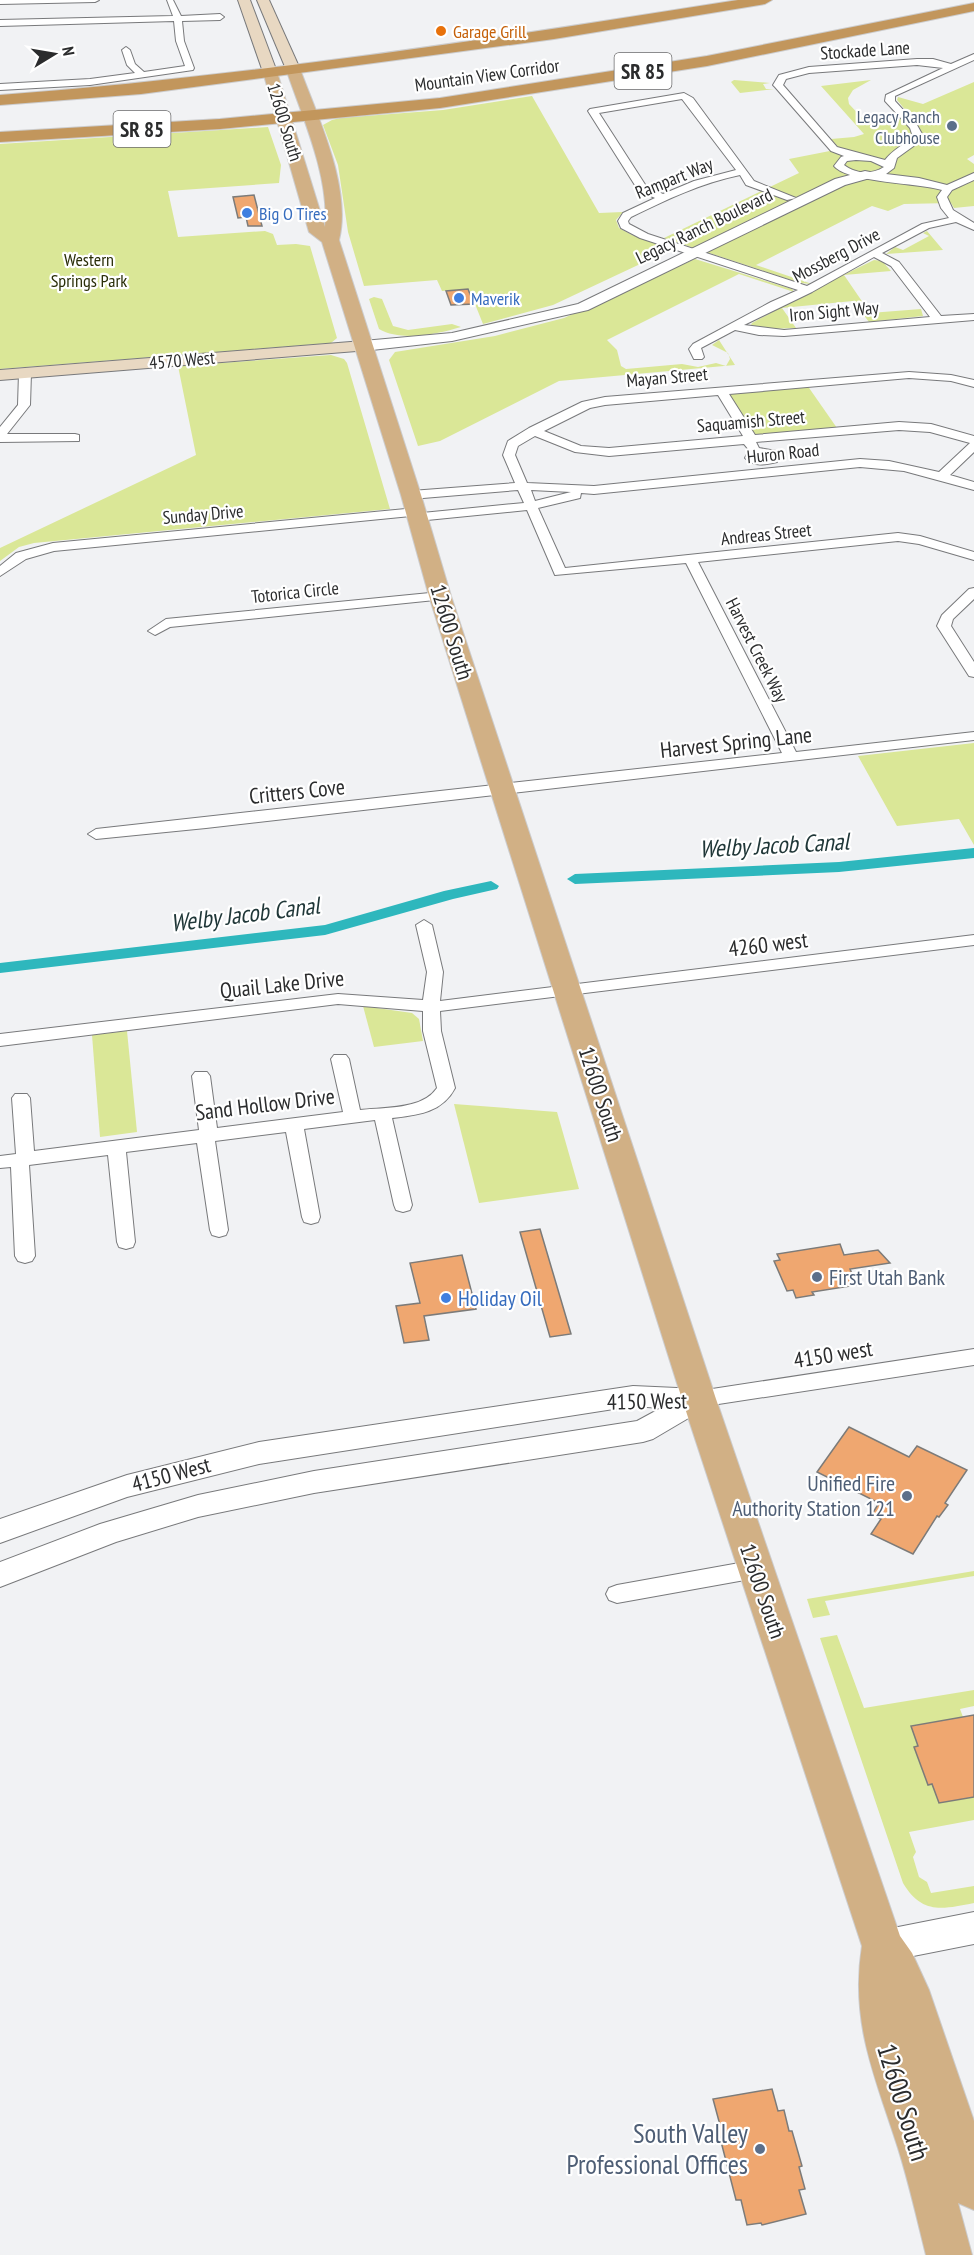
<svg xmlns="http://www.w3.org/2000/svg" width="974" height="2255" font-family="'PT Sans Narrow',sans-serif">
	<style>
		.green { fill: #dae797 }
		.lines { fill: none; stroke-linecap: round; stroke-linejoin: round }
		.canal { fill: #2eb7bd; fill-rule: evenodd }
		.building { fill: #efa770; stroke: #7c7b79; stroke-width: 1.5 }
		.minor-casing { stroke: #78797b; stroke-width: 2 }
		.tertiary-casing { stroke: #78797b; stroke-width: 2 }
		.secondary-casing { stroke: #78797b; stroke-width: 2 }
		.primary-casing { stroke: #cccccd; stroke-width: 2 }
		.trunk-casing { stroke: #cccccd; stroke-width: 2 }
		.minor { fill: #fff; fill-rule: evenodd }
		.tertiary { fill: #fff; fill-rule: evenodd }
		.secondary { fill: #e8d8c2; fill-rule: evenodd }
		.primary { fill: #d1b085; fill-rule: evenodd }
		.trunk { fill: #c2965c; fill-rule: evenodd }
		.food-dot { fill: #e8710a; stroke: #fff; stroke-width: 2 }
		.service-dot { fill: #5c6f8a; stroke: #fff; stroke-width: 2 }
		.shop-dot { fill: #3f7fe0; stroke: #fff; stroke-width: 2 }
		.labels { text-anchor: middle; dominant-baseline: central; stroke-width: 4.5; stroke-linejoin: round; paint-order: stroke }
		.far-food-label { font-size: 18px; fill: #c56008; stroke: #fff; text-anchor: start }
		.far-street-label { font-size: 18px; fill: #2b2c2d; stroke: #fff }
		.far-service-label { font-size: 18px; fill: #4e5e75; stroke: #fff; text-anchor: end }
		.far-shop-label { font-size: 18px; fill: #366cbe; stroke: #fff; text-anchor: start }
		.far-park-label { font-size: 18px; fill: #2a2e08; stroke: #fff }
		.shield { fill: #fff; stroke: #6b6b6c; stroke-width: 1.5 }
		.shield-label { font-size: 21px; font-weight: bold; fill: #2b2c2d }
		.street-label { font-size: 22px; fill: #2b2c2d; stroke: #fff }
		.service-label { font-size: 22px; fill: #4e5e75; stroke: #fff; text-anchor: start }
		.shop-label { font-size: 22px; fill: #366cbe; stroke: #fff; text-anchor: start }
		.water-label { font-size: 24px; font-style: italic; fill: #203738; stroke: #fff }
		.near-street-label { font-size: 27px; fill: #2b2c2d; stroke: #fff }
		.near-service-label { font-size: 27px; fill: #4e5e75; stroke: #fff; text-anchor: end }
	</style>
	<rect width="100%" height="100%" fill="#f1f2f4"/>
	<!-- green -->
	<g class="green">
		<polygon points="734,80 770,83 763,84 766,89 774,89 740,93 731,82"/>
		<polygon points="871,80 853,90 848,98 849,104 865,121 912,118 897,100 898,97 923,104 974,82 974,155 967,159 974,164 974,206 954,208 951,203 904,204 888,211 872,206 756,265 812,284 800,283 664,238 799,173 789,159 840,149 831,139 854,137 864,134 821,86"/>
		<polygon points="532,96 599,213 623,212 616,220 619,228 632,235 668,248 670,250 553,305 483,324 469,289 442,291 437,280 364,286 348,232 338,165 323,125 332,120 340,118 443,110"/>
		<polygon points="268,127 281,165 279,183 168,191 178,237 265,231 273,234 277,245 296,244 310,246 337,338 331,343 0,369 0,144"/>
		<polygon points="927,231 943,250 886,254 895,247 903,250 929,236 923,233"/>
		<polygon points="695,259 792,289 794,292 739,274 607,340 617,350 621,366 626,369 682,364 698,367 716,363 726,366 730,359 728,353 712,345 719,340 735,365 559,381 440,441 418,446 389,360 395,352 495,336 564,318"/>
		<polygon points="874,260 882,261 891,271 844,275 870,313 921,309 923,316 869,322 853,301 782,308 796,328 767,329 751,325 752,323 780,308 778,307"/>
		<path d="M374,297L382,299L393,326L408,330L452,324L461,327C438,334 401,342 379,329L369,299Z"/>
		<polygon points="331,355 344,359 347,363 390,509 34,543 19,547 0,561 0,548 196,455 178,366"/>
		<polygon points="807,385 837,428 761,435 753,434 730,395 734,392"/>
		<polygon points="974,743 974,845 959,819 897,826 858,756"/>
		<polygon points="363,1006 412,1013 419,1019 423,1041 374,1047"/>
		<polygon points="127,1031 137,1132 100,1137 92,1035"/>
		<polygon points="454,1104 557,1112 579,1189 479,1203"/>
		<polygon points="974,1571 974,1576 825,1601 830,1615 813,1618 807,1599"/>
		<path d="M837,1635L864,1708L974,1690V1706L960,1709L963,1717L911,1726L919,1746L914,1747L928,1785L932,1784L939,1803L974,1797V1820L909,1832L916,1852L913,1857L919,1877L927,1882L931,1893L974,1886V1903C943,1909 922,1915 903,1883L820,1638Z"/>
	</g>
	<g class="lines">
		<!-- canal -->
		<g class="canal">
			<polygon points="974,848 974,858 839,872 575,884 567,879 575,874 839,862"/>
			<polygon points="491,881 499,886 497,889 453,899 325,935 0,973 0,963 325,925 444,891"/>
		</g>
	</g>
	<!-- building -->
	<g class="building">
		<polygon points="254,195 262,226 248,226 246,217 238,218 233,197"/>
		<polygon points="468,289 474,304 451,305 446,291"/>
		<polygon points="540,1229 571,1334 550,1337 520,1232"/>
		<polygon points="840,1244 844,1255 878,1250 890,1263 850,1269 857,1285 812,1292 814,1295 796,1298 793,1290 787,1291 774,1261 780,1260 777,1254"/>
		<polygon points="462,1255 476,1309 424,1316 429,1340 404,1343 396,1306 420,1303 410,1263"/>
		<polygon points="849,1427 909,1457 917,1446 967,1470 945,1503 948,1505 939,1517 937,1516 913,1554 871,1534 881,1519 872,1514 879,1503 817,1472"/>
		<polygon points="974,1715 974,1797 939,1803 932,1784 928,1785 914,1747 918,1746 911,1726"/>
		<polygon points="772,2089 778,2111 784,2110 789,2131 792,2131 802,2166 799,2167 805,2189 799,2190 806,2214 762,2225 761,2223 747,2225 741,2200 736,2200 717,2126 720,2125 713,2099"/>
	</g>
	<g class="lines">
		<defs>
			<g id="minor">
				<polygon points="0,0 99,0 95,2 0,4"/>
				<polygon points="167,0 173,0 181,16 220,14 224,17 220,20 182,21 184,41 194,68 193,70 90,85 0,90 0,84 90,79 135,73 127,65 122,50 126,47 130,50 135,64 144,72 185,66 176,41 174,21 0,26 0,20 173,16"/>
				<path d="M974,54V60L895,96V101L917,125L922,134L915,145L897,158L894,168L886,174L919,178L947,185L974,173V180L952,190L947,197L953,210L974,223V230L956,222L929,228L882,253L899,262L941,316L974,314V320L784,336L759,335L735,330L701,348L704,357L702,359H694L689,349L693,344L771,302L798,290L640,238L621,228L618,221L623,213L655,198L638,190L588,111L590,109L684,93L693,98L754,181L796,198L787,200L746,185L740,175C701,183 666,200 631,217L628,221L629,224L648,234L807,286L922,224L949,218L941,208L937,197L942,190C916,183 852,182 836,168L834,166L841,157L844,156L831,151L775,87L773,85L779,75L809,67L917,59H933L951,64ZM917,65L943,68L886,95L885,101L910,128L912,134C906,145 893,149 885,160L837,147L783,85L786,79L809,73ZM682,99L736,170L694,181L663,194L646,186L599,113ZM856,160L871,161L884,167C871,175 856,174 844,165L847,161ZM874,257L891,266L930,317L784,330L744,325L812,292Z"/>
				<polygon points="25,370 31,373 30,405 7,434 75,434 79,435 79,441 0,442 0,427 18,405 19,373"/>
				<path d="M909,372L951,375L974,380V387L951,381L909,378L729,394L755,435L899,422L931,424L974,436V452L950,475L974,482V490L904,471L860,467L594,494L581,493L580,498L538,508L565,568L898,533L920,536L974,552V560L919,544L898,541L698,562L796,752L974,732V740L206,828L96,839L88,834L96,829L782,753L686,563L555,575L527,510L417,521L412,520L411,516L54,551L26,559L0,576V566L16,553L53,543L416,508L420,509L422,513L524,503L518,490L411,499L405,495L411,491L515,483L503,455L508,441L529,428L582,402L605,397ZM718,395L743,436L609,448L581,446L544,431L590,408L605,405ZM899,430L930,432L970,443L939,472L889,461L860,459L594,486L527,483L515,455L518,446L535,436L575,452L609,456L744,444L749,450L745,458C755,467 765,465 777,462L779,459L776,451L759,448L756,442ZM762,455L766,457L758,456ZM531,490L571,492L535,501Z"/>
				<polygon points="974,588 974,599 953,619 951,626 974,662 974,677 969,676 937,626 942,615 969,589"/>
				<polygon points="440,592 447,596 445,599 170,627 155,635 148,631 166,619"/>
				<path d="M424,920L432,925L443,972L440,1001L974,935V945L440,1011L441,1031L455,1088C442,1113 417,1115 392,1118L412,1205L410,1210L403,1212L396,1210L394,1205L375,1120L304,1129L320,1217L318,1222L311,1224L304,1222L302,1217L286,1132L215,1141L228,1230L226,1235L219,1237L212,1235L210,1230L197,1143L126,1152L135,1242L133,1247L126,1249L119,1247L117,1242L108,1155L29,1165L35,1256L32,1261L25,1263L18,1261L15,1256L11,1167L0,1168V1156L16,1154L12,1098L15,1094H27L30,1098L34,1151L199,1130L192,1076L195,1072H207L210,1076L217,1128L343,1112L331,1059L334,1055H346L349,1059L360,1110C385,1107 422,1110 437,1088L423,1031V1011L338,1004L0,1046V1034L338,994L423,1000L427,972L416,925Z"/>
				<polygon points="974,1349 974,1365 699,1407 692,1405 689,1399 692,1393 699,1391"/>
				<polygon points="756,1560 764,1563 767,1569 764,1575 756,1578 617,1603 609,1600 606,1594 609,1588 617,1585"/>
			</g>
			<g id="tertiary">
				<polygon points="865,171 870,172 872,175 870,178 845,185 588,310 452,341 363,351 355,346 363,341 452,333 578,304 835,179"/>
				<polygon points="633,1386 699,1389 709,1392 713,1399 709,1406 653,1439 643,1442 314,1493 198,1517 116,1542 0,1587 0,1562 100,1524 198,1495 314,1471 637,1421 661,1408 633,1406 259,1464 127,1497 0,1543 0,1519 127,1475 259,1442"/>
				<polygon points="974,1912 974,1944 883,1962 871,1957 866,1946 871,1935 883,1930"/>
			</g>
			<g id="secondary">
				<polygon points="238,0 250,0 277,72 275,75 270,76 263,72"/>
				<polygon points="257,0 269,0 300,69 298,72 293,73 286,69"/>
				<polygon points="363,341 369,342 371,346 369,350 0,380 0,370"/>
			</g>
			<path id="primary" d="M293,65L300,69C318,118 352,188 339,240L421,495L451,596L716,1399L900,1936L912,1953L929,1990L974,2121V2210L958,2203L972,2255H926C917,2219 909,2183 898,2148C875,2076 850,2023 862,1946L682,1399L429,596L401,495L322,242L309,232L263,72L270,68L277,72L325,227C330,177 302,116 286,69Z"/>
			<g id="trunk">
				<path d="M738,0H772L765,4L554,39L141,94L0,105V95C247,76 493,39 738,0Z"/>
				<polygon points="974,3 974,11 707,66 440,108 220,129 0,142 0,132 220,119 440,98 707,56"/>
			</g>
		</defs>
		<!-- minor casing -->
		<use href="#minor" class="minor-casing"/>
		<!-- tertiary casing -->
		<use href="#tertiary" class="tertiary-casing"/>
		<!-- secondary casing -->
		<use href="#secondary" class="secondary-casing"/>
		<!-- primary casing -->
		<use href="#primary" class="primary-casing"/>
		<!-- trunk casing -->
		<use href="#trunk" class="trunk-casing"/>
		<!-- minor -->
		<use href="#minor" class="minor"/>
		<!-- tertiary -->
		<use href="#tertiary" class="tertiary"/>
		<!-- secondary -->
		<use href="#secondary" class="secondary"/>
		<!-- primary -->
		<use href="#primary" class="primary"/>
		<!-- trunk -->
		<use href="#trunk" class="trunk"/>
	</g>
	<!-- markers -->
	<circle class="food-dot" cx="441" cy="31" r="6"/>
	<g class="service-dot">
		<circle cx="952" cy="126" r="6"/>
		<circle cx="817" cy="1277" r="6"/>
		<circle cx="907" cy="1496" r="6"/>
		<circle cx="760" cy="2149" r="6"/>
	</g>
	<g class="shop-dot">
		<circle cx="247" cy="213" r="6"/>
		<circle cx="459" cy="298" r="6"/>
		<circle cx="446" cy="1298" r="6"/>
	</g>
	<g class="labels">
		<!-- far-food labels -->
		<g class="far-food-label">
			<text x="453" y="31">Garage Grill</text>
		</g>
		<!-- far-street labels -->
		<g class="far-street-label">
			<text transform="translate(865 50) rotate(-4)">Stockade Lane</text>
			<text transform="translate(487 75) rotate(-8)">Mountain View Corridor</text>
			<text transform="translate(285 122) rotate(73)">12600 South</text>
			<text transform="translate(674 178) rotate(-22)">Rampart Way</text>
			<text transform="translate(704 226) rotate(-26)">Legacy Ranch Boulevard</text>
			<text transform="translate(836 255) rotate(-28)">Mossberg Drive</text>
			<text transform="translate(834 311) rotate(-5)">Iron Sight Way</text>
			<text transform="translate(182 360) rotate(-5)">4570 West</text>
			<text transform="translate(667 377) rotate(-5)">Mayan Street</text>
			<text transform="translate(751 421) rotate(-5)">Saquamish Street</text>
			<text transform="translate(783 453) rotate(-6)">Huron Road</text>
			<text transform="translate(203 514) rotate(-5)">Sunday Drive</text>
			<text transform="translate(766 534) rotate(-6)">Andreas Street</text>
			<text transform="translate(295 592) rotate(-6)">Totorica Circle</text>
			<text transform="translate(757 650) rotate(63)">Harvest Creek Way</text>
		</g>
		<!-- far-service labels -->
		<g class="far-service-label">
			<text x="940" y="116">Legacy Ranch<tspan x="940" dy="21">Clubhouse</tspan></text>
		</g>
		<!-- far-shop labels -->
		<g class="far-shop-label">
			<text x="259" y="213">Big O Tires</text>
			<text x="471" y="298">Maverik</text>
		</g>
		<!-- far-park labels -->
		<g class="far-park-label">
			<text x="89" y="259">Western<tspan x="89" dy="21">Springs Park</tspan></text>
		</g>
		<!-- shield labels -->
		<g class="shield">
			<rect x="614.5" y="53" width="57" height="36" rx="4.5"/>
			<rect x="113.5" y="111" width="57" height="36" rx="4.5"/>
		</g>
		<g class="shield-label">
			<text x="643" y="71">SR 85</text>
			<text x="142" y="129">SR 85</text>
		</g>
		<!-- street labels -->
		<g class="street-label">
			<text transform="translate(452 632) rotate(73)">12600 South</text>
			<text transform="translate(736 742) rotate(-6)">Harvest Spring Lane</text>
			<text transform="translate(297 791) rotate(-6)">Critters Cove</text>
			<text transform="translate(768 944) rotate(-7)">4260 west</text>
			<text transform="translate(282 984) rotate(-6)">Quail Lake Drive</text>
			<text transform="translate(601 1094) rotate(72)">12600 South</text>
			<text transform="translate(265 1104) rotate(-7)">Sand Hollow Drive</text>
			<text transform="translate(833 1354) rotate(-9)">4150 west</text>
			<text transform="translate(647 1401) rotate(-1)">4150 West</text>
			<text transform="translate(171 1474) rotate(-15)">4150 West</text>
			<text transform="translate(763 1591) rotate(71)">12600 South</text>
		</g>
		<!-- service labels -->
		<g class="service-label">
			<text x="829" y="1277">First Utah Bank</text>
			<text x="895" y="1483" text-anchor="end">Unified Fire<tspan x="895" dy="25">Authority Station 121</tspan></text>
		</g>
		<!-- shop labels -->
		<g class="shop-label">
			<text x="458" y="1298">Holiday Oil</text>
		</g>
		<!-- water labels -->
		<g class="water-label">
			<text transform="translate(774 845) rotate(-3)">Welby Jacob Canal</text>
			<text transform="translate(245 914) rotate(-7)">Welby Jacob Canal</text>
		</g>
		<!-- near-street labels -->
		<g class="near-street-label">
			<text transform="translate(904 2102) rotate(73)">12600 South</text>
		</g>
		<!-- near-service labels -->
		<g class="near-service-label">
			<text x="748" y="2133">South Valley<tspan x="748" dy="31">Professional Offices</tspan></text>
		</g>
	</g>
	<!-- north arrow -->
	<g transform="translate(54 54) rotate(79)" stroke="#ffffff" stroke-width="4.5" paint-order="stroke">
	<path d="M0-4.5L10 22L0 15L-10 22Z" fill="#2b2c2d"/>
	<text y="-9" font-size="16" font-weight="bold" text-anchor="middle" fill="#2b2c2d">N</text>
	</g>
</svg>
